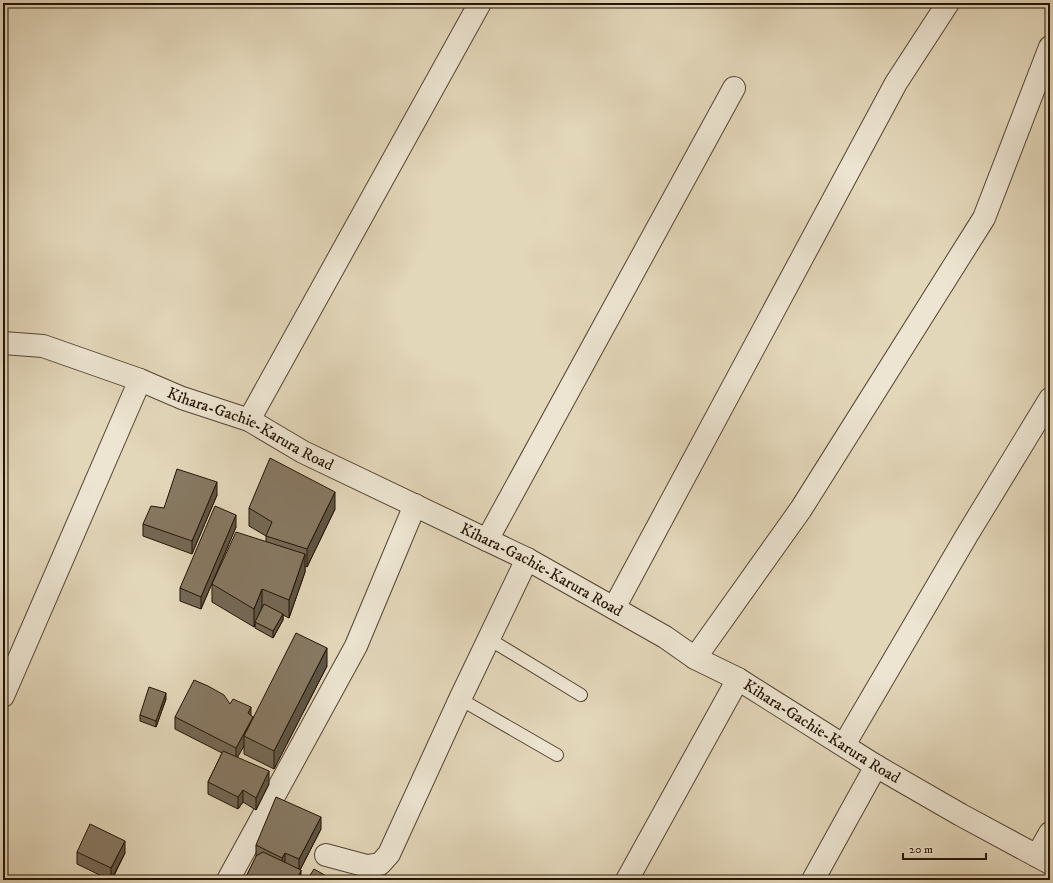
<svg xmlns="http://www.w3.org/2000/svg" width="1053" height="883" font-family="'IM FELL DW Pica',serif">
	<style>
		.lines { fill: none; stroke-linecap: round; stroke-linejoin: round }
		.service-casing { stroke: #534432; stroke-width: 14 }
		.minor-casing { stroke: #534432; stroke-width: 24 }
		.tertiary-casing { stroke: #534432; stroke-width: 24 }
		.service { stroke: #ede5d2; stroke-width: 12 }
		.minor { stroke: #ede5d2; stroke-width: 22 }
		.tertiary { stroke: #ede5d2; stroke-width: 22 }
		.wall { fill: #746855; stroke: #231304 }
		.shaded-wall { fill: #5e5545; stroke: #231304 }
		.building { fill: #877963; stroke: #231304 }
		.labels { text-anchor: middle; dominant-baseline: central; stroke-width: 3.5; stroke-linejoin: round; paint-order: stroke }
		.street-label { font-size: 16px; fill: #231304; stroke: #ede5d2 }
	</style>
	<rect width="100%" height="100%" fill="#e3d7ba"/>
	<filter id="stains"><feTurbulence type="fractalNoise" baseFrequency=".005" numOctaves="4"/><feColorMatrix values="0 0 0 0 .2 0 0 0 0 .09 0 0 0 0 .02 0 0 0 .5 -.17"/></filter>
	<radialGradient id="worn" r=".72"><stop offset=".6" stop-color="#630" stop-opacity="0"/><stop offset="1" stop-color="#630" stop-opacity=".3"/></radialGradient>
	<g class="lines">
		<defs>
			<g id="service">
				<polyline points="489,639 581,695"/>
				<polyline points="460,699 557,755"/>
			</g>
			<g id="minor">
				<polyline points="249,420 480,3"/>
				<polyline points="487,540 734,88"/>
				<polyline points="614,608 896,83 948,3"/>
				<polyline points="695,658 801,509 984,218 1050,47"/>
				<polyline points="3,696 140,380"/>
				<polyline points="844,745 967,535 1050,399"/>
				<polyline points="326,855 367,866 380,864 389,854 460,699 527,559"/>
				<polyline points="1037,856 1050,833"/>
				<polyline points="228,880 356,646 415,505"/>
				<polyline points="627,880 738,679"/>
				<polyline points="813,880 876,766"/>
			</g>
			<g id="tertiary">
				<path id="s1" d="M3,343L43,346L140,380L182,398L249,420L303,452L527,559L665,637L695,658L738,679L876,766L961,815L1050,863"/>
			</g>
		</defs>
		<!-- service casing -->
		<use href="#service" class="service-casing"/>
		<!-- minor casing -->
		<use href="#minor" class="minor-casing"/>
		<!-- tertiary casing -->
		<use href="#tertiary" class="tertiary-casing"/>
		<!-- service -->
		<use href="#service" class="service"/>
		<!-- minor -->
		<use href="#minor" class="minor"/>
		<!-- tertiary -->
		<use href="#tertiary" class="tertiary"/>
	</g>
	<!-- wall -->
	<g class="wall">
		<polygon points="217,495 192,554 143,536 143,524 164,508"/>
		<polygon points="249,508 335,509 307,567 305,566 305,572 289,618 283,615 283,620 273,638 255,628 255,624 254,627 212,602 212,584 266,542 266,536 249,526"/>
		<polygon points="236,527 201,609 180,601 180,588"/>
		<polygon points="327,666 274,769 244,754 244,746 237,757 269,784 256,810 243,802 238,809 208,794 208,782 222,753 175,729 175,717 230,704 253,717"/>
		<polygon points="166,699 156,727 140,721 140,715"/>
		<polygon points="321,829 300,870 301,880 242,880 246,880 246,877 256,857 256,845"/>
		<polygon points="77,852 125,853 112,880 110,880 77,864"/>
	</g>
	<!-- shaded-wall -->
	<g class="shaded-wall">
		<polygon points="217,482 217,495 192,554 192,541"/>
		<polygon points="335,492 335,509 307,567 307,549"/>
		<polygon points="236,515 236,527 201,609 201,597"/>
		<polygon points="305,554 305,572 289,618 289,600"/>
		<polygon points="262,589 262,607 256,622 255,622 255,624 254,627 254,609"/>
		<polygon points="283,614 283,620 273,638 273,631"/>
		<polygon points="327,648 327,666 274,769 274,751"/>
		<polygon points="166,693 166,699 156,727 156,721"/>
		<polygon points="251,707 251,720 248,713"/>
		<polygon points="253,717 244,736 244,746 236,760 236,748"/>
		<polygon points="269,771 269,784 256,810 256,798"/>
		<polygon points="243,790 243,802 238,809 238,797"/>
		<polygon points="321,817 321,829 299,872 299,859"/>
		<polygon points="125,841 125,853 111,880 111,868"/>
		<polygon points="285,853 285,865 282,870 282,858"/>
		<polygon points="301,870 301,880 297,880"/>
	</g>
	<!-- building -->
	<g class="building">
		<polygon points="270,458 335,492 307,549 266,536 272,522 249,508"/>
		<polygon points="177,469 217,482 192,541 143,524 151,506 164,508"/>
		<polygon points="215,506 236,515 201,597 180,588"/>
		<polygon points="236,532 305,554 289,600 262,589 254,609 212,584"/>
		<polygon points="264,604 283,614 273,631 255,622"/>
		<polygon points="296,633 327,648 274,751 244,736"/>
		<polygon points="194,680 208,686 224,695 230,704 233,699 251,707 248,713 253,717 236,748 175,717"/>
		<polygon points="149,687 166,693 156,721 140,715"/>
		<polygon points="223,751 269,771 256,798 243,790 238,797 208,782"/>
		<polygon points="276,797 321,817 299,859 285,853 282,858 256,845"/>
		<polygon points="90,824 125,841 111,868 77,852"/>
		<polygon points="263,852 301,870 297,880 252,880 246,877 256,856"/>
		<polygon points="314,869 328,877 326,880 307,880"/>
	</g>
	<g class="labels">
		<!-- street labels -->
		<g class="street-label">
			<text stroke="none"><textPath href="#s1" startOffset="264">Kihara-Gachie-Karura Road</textPath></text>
			<text stroke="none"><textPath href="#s1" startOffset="588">Kihara-Gachie-Karura Road</textPath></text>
			<text stroke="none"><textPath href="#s1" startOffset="912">Kihara-Gachie-Karura Road</textPath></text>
		</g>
	</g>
	<!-- margin -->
	<rect width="1053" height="883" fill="none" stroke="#e3d7ba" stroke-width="16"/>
	<rect x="4" y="4" width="1045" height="875" fill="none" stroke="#231304" stroke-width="2"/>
	<rect x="8" y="8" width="1037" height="867" fill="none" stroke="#231304"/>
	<!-- scale -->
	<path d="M903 853v6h83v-6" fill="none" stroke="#231304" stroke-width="2"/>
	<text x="909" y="853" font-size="12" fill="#231304" stroke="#ede5d2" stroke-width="3" paint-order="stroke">20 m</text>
	<rect width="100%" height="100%" filter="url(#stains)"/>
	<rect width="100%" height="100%" fill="url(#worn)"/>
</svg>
